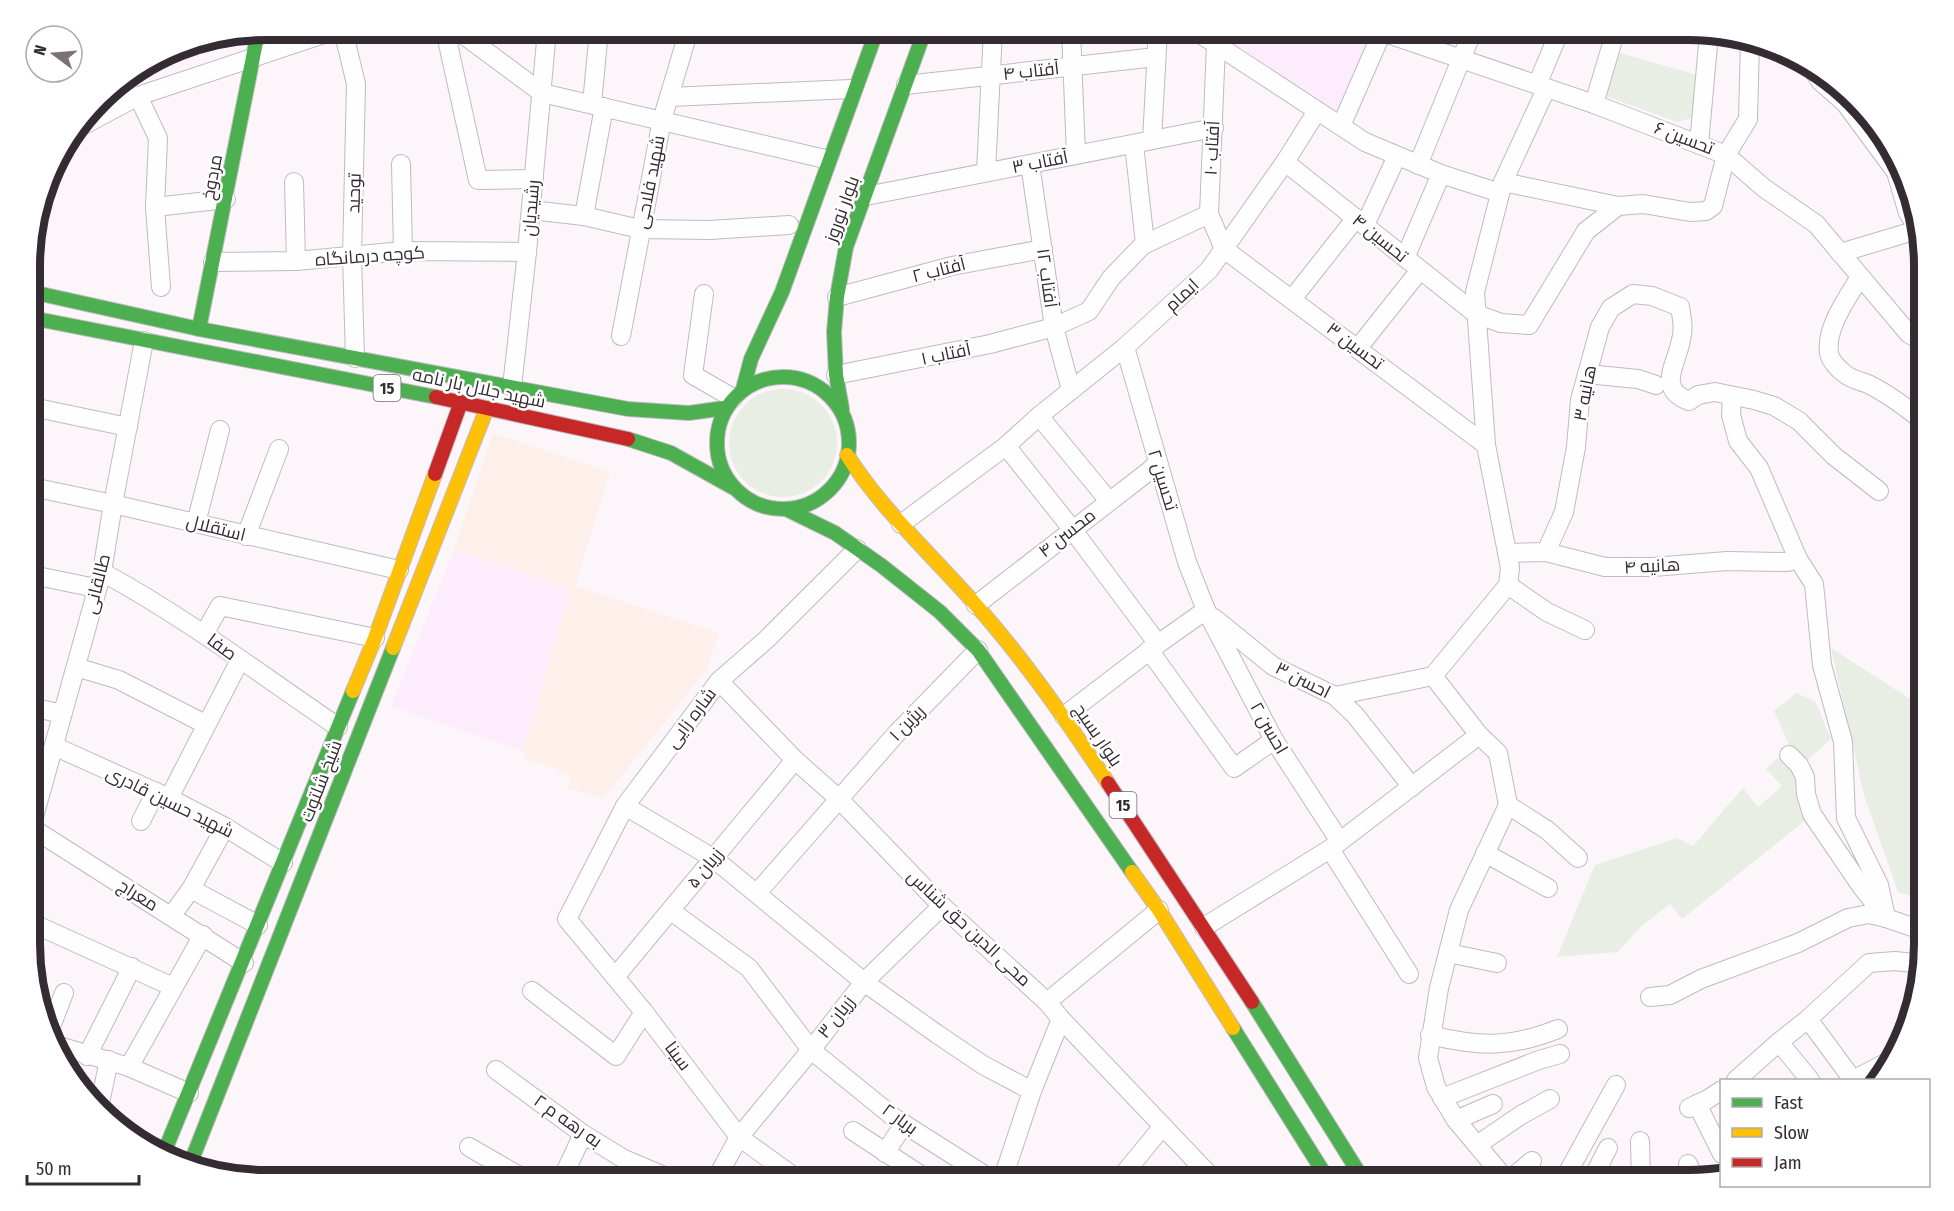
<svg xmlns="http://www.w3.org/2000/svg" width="1954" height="1211" font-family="'Fira Sans Condensed',Cairo,sans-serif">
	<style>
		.commercial { fill: #fdefe9 }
		.built { fill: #fdedfc }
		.green { fill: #e8eee4 }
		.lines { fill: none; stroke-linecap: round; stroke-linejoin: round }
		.street-casing { stroke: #c1bac1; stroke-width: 20 }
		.fast-casing { stroke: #c1bac1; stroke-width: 16 }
		.slow-casing { stroke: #c1bac1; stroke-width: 16 }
		.jam-casing { stroke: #c1bac1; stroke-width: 16 }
		.street { stroke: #fffefe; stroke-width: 18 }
		.fast { stroke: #4caf50; stroke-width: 14 }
		.slow { stroke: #ffc107; stroke-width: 14 }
		.jam { stroke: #c62828; stroke-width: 14 }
		.labels { text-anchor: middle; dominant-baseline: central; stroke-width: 5; stroke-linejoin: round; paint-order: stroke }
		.shield { fill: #fff; stroke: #716b70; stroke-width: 1.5 }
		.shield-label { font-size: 16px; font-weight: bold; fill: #342b33 }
		.street-label { font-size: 18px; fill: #342b33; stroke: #fff }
		.rim { fill: none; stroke: #342b33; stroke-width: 8 }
	</style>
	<rect width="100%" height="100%" fill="#fcf6fb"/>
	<!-- commercial -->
	<polygon class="commercial" points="493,433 610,472 575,586 719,633 707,669 603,799 568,788 571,777 560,773 561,770 526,759 523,751 570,589 454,550"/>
	<!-- built -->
	<g class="built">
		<polygon points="1190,30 1377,30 1342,115 1300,99"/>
		<polygon points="454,550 570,589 523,751 391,706"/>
	</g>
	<!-- green -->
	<g class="green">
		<polygon points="1620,53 1701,76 1692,118 1677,122 1603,95"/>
		<circle cx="783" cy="443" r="54"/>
		<polygon points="1831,648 1924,708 1924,900 1898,892 1864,795"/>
		<polygon points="1796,693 1815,701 1831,739 1795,771 1806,820 1682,919 1670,904 1641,926 1618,952 1557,957 1595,865 1677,838 1693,846 1743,788 1758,807 1782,786 1766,769 1790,747 1774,711"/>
	</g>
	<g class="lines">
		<defs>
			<g id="street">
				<polyline points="343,30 356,84 352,255 355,358"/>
				<polyline points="445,30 478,180 534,179"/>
				<polyline points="457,30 542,93 825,159"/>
				<polyline points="1071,30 1076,155"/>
				<polyline points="1194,30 1365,142 1441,174 1500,193"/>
				<polyline points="1382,32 1594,104 1726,155 1764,188 1816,224 1909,334 1924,342"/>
				<polyline points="1216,45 1209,214 1224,249 1486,445"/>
				<polyline points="1810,65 1820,81 1845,103 1896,172 1908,213 1915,224"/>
				<polyline points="906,85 1156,57"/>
				<polyline points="1537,85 1560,30"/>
				<polyline points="138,96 158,138 155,207 161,287"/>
				<polyline points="670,97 851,89"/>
				<polyline points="592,104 599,30"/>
				<polyline points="1594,104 1616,30"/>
				<polyline points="82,126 138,96 336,30"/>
				<polyline points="1341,126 1383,30"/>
				<polyline points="1152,140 1158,30"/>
				<polyline points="1134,144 1145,244"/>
				<polyline points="1699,144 1709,34"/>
				<polyline points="1285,162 1476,314 1501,323 1529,325 1586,231 1618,206"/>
				<polyline points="401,164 403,251"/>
				<polyline points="1030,164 1054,327 1071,390"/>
				<polyline points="1418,165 1473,30"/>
				<polyline points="986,172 993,30"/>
				<polyline points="294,182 296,261"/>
				<polyline points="1503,182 1618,206 1643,204 1690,212 1706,211 1713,206 1726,155 1748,119 1750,40"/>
				<polyline points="866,196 1214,128"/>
				<polyline points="155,207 226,199"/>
				<polyline points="531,210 584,216 640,229 710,230 789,225"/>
				<polyline points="584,216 604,107"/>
				<polyline points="1365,225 1397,156"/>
				<polyline points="1840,253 1917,230"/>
				<polyline points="1405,258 1441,174"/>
				<polyline points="213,262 296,261 403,251 527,252"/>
				<path d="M1860,277C1848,297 1825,328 1829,353C1830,360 1839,370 1845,374C1852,380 1862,381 1870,385C1890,395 1907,408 1924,422"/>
				<polyline points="704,294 693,375 733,398"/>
				<polyline points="837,297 952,266 1043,249"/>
				<polyline points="1292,299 1356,218"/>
				<polyline points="621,336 662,120 689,30"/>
				<polyline points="1125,347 1187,562 1206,610 1274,740 1339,840"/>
				<polyline points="1358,348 1420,270"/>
				<polyline points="1587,374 1638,379 1656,385"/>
				<polyline points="836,375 990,344 1054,327 1089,311 1111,278 1143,245 1209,214"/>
				<polyline points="512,387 527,252 547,30"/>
				<polyline points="1732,397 1731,415 1738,441 1759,468 1798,559 1814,584 1822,665 1843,742 1846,818 1879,885 1886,918"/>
				<polyline points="32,407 128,427"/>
				<polyline points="1039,416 1109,501"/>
				<polyline points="1006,446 1072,529 1158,644"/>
				<polyline points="32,487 113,504 399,570"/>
				<polyline points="196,523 220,430"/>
				<polyline points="901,524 1006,446 1039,416 1125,347 1209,270 1285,162 1317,111"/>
				<polyline points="246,536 279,449"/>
				<path d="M1546,552L1564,512L1576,447L1580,400L1600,327L1611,308L1633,294L1652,296L1680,307C1682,318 1684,329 1681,340C1677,363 1656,389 1689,401L1698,395L1715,392L1754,400L1774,406L1799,421L1834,456L1879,491"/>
				<polyline points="1508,553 1546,552 1605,567 1653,567 1727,561 1787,562 1798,559"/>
				<path d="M102,572C185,617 260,674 338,727"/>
				<polyline points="32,575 96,588"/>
				<polyline points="1508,585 1547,612 1585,630"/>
				<polyline points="976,605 1149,471 1158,462"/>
				<polyline points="1214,618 1273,666 1335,696 1355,715 1412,787"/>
				<polyline points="204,634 220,606 375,638"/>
				<polyline points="1149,650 1234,768 1274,740"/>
				<polyline points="76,667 119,680 205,724"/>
				<polyline points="1433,676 1479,735 1498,753 1508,805 1459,910 1439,988 1428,1058 1436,1087 1456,1120 1507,1181"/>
				<polyline points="719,681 795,760 838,798 942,906 1047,1002 1061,1019 1215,1181"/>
				<polyline points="1335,696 1433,676 1508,585 1510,568 1486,445 1475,292 1503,182 1546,89"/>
				<polyline points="32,707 62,714"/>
				<polyline points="1064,716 1158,644 1206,610"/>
				<polyline points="54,746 169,798 225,827 283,863"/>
				<polyline points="1789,755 1799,765 1805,777 1806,794 1812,814 1861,886 1883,914"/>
				<polyline points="169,798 240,660"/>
				<polyline points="1508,805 1547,830 1578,858"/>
				<polyline points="625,806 713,858 864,982 937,1034 983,1065 1032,1091"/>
				<polyline points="141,821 156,792"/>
				<polyline points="32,824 102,572 113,504 144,341"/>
				<polyline points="32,828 244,963"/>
				<polyline points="1330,849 1409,974"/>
				<polyline points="1485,853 1548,888"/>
				<polyline points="191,889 258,925"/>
				<polyline points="757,893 896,734 978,650"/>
				<polyline points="671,911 749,968 811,1050 896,1119 994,1181"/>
				<polyline points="172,915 191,889 225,827"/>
				<polyline points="32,923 173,987"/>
				<polyline points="1204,927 1330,849 1479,735"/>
				<polyline points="1448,953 1497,963"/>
				<polyline points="615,977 795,760"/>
				<polyline points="532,991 616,1056 644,1012"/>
				<polyline points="1650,997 1670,995 1701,979 1798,943 1848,918 1869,914 1886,918 1924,931"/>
				<polyline points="1047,1002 1159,910"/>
				<polyline points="1808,1019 1853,1080"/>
				<polyline points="50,1029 64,993"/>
				<path d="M1430,1035C1479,1047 1511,1048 1558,1029"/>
				<polyline points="1779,1042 1810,1080"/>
				<polyline points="56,1045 129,1067 189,1093"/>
				<polyline points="87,1056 132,967"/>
				<polyline points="129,1067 203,935"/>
				<polyline points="496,1070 583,1134 624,1159 676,1181"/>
				<polyline points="1736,1080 1779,1042 1808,1019 1869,963 1895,961 1923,964"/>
				<polyline points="1853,1080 1893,1059"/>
				<polyline points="1442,1098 1539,1060 1560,1054"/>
				<polyline points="100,1103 109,1060"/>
				<polyline points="1697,1104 1722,1154"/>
				<polyline points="1689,1108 1708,1099 1722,1090"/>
				<polyline points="1456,1120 1493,1104"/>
				<polyline points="853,1131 922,1176"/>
				<polyline points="1640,1141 1641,1181"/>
				<polyline points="1477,1145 1521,1115 1550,1099"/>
				<polyline points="469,1147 528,1181"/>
				<polyline points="885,1153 904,1124"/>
				<polyline points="1688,1164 1696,1181"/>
				<polyline points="561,1181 583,1134"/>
				<polyline points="715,1181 739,1137 811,1050 864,982 942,906"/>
				<polyline points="800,1181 739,1137 644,1012 567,919 625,806 719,681 767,639 857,549"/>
				<polyline points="1002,1181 1032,1091 1061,1019"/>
				<polyline points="1118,1181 1163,1126"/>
				<polyline points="1508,1181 1532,1161"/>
				<polyline points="1563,1181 1616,1085"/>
				<polyline points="1591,1181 1608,1148"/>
			</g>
			<g id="fast">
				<polyline points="32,292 199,329 628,409 689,413 725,408"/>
				<polyline points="32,318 436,397"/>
				<polyline points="199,329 258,32"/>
				<circle cx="783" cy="443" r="66"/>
				<polyline points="743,389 751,359 782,292 877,30"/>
				<polyline points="842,409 836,375 834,332 837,297 846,247 925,30"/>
				<polyline points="628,439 671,453 732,487"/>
				<polyline points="786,509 835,533 882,566 940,612 978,650 1132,872"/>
				<polyline points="1252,1002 1364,1181"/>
				<polyline points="1233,1028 1329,1181"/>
				<polyline points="163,1155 353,691"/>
				<polyline points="189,1167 393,648"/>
			</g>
			<g id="slow">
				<path d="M847,455C882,510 932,555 975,604C1024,659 1067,721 1108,783"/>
				<polyline points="393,648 487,408"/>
				<polyline points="353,691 375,638 435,474"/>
				<polyline points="1132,872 1159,910 1233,1028"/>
			</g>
			<g id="jam">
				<polyline points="436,397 628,439"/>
				<polyline points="435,474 461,402"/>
				<polyline points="1108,783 1252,1002"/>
			</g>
		</defs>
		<!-- street casing -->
		<use href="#street" class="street-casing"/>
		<!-- fast casing -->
		<use href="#fast" class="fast-casing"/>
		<!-- slow casing -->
		<use href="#slow" class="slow-casing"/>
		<!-- jam casing -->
		<use href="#jam" class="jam-casing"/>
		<!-- street -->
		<use href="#street" class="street"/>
		<!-- fast -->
		<use href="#fast" class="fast"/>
		<!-- slow -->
		<use href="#slow" class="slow"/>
		<!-- jam -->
		<use href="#jam" class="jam"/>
	</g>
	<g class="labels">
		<!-- shield labels -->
		<g class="shield">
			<rect x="373.5" y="375" width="27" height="26" rx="4.5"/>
			<rect x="1109.5" y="792" width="27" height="26" rx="4.5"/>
		</g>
		<g class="shield-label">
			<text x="387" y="388">15</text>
			<text x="1123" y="805">15</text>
		</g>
		<!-- street labels -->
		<g class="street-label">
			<text transform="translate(1031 71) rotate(-6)">آفتاب ۴</text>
			<text transform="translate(1684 138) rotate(21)">تحسین ۶</text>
			<text transform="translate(1212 148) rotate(-87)">آفتاب ۱۰</text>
			<text transform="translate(1040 162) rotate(-11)">آفتاب ۳</text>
			<text transform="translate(212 177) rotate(-79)">مردوخ</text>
			<text transform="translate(650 182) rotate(-79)">شهید فلاحی</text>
			<text transform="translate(354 193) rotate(-88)">توحید</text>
			<text transform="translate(531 208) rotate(-85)">رشیدیان</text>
			<text transform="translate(842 209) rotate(-70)">بلوار نوروز</text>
			<text transform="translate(1380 238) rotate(39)">تحسین ۴</text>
			<text transform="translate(370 256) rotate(-4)">کوچه درمانگاه</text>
			<text transform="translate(939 270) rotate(-14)">آفتاب ۲</text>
			<text transform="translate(1047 278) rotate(82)">آفتاب ۱۲</text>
			<text transform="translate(1182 295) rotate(-43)">ایمام</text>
			<text transform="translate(1355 346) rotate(37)">تحسین ۳</text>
			<text transform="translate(946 354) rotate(-12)">آفتاب ۱</text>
			<text transform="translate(479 388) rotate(12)">شهید جلال بار نامه</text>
			<text transform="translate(1585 393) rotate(-79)">هانیه ۳</text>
			<text transform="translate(1163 480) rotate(73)">تحسین ۲</text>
			<text transform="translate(216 528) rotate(14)">استقلال</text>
			<text transform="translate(1067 533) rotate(-38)">محسن ۴</text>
			<text transform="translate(1652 566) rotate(-3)">هانیه ۴</text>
			<text transform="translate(97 584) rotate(-76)">طالقانی</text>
			<text transform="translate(222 647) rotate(36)">صفا</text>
			<text transform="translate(1303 680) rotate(27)">احسن ۳</text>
			<text transform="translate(691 718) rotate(-53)">شاره زایی</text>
			<text transform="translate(907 723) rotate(-46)">ریژین ۱</text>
			<text transform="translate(1269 728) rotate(60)">احسن ۲</text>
			<text transform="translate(1098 735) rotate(56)">بلوار بسیج</text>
			<text transform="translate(321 781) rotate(-69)">شیخ شلتوت</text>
			<text transform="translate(170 802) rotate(26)">شهید حسین قادری</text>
			<text transform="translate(705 868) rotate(-51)">زریان ۵</text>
			<text transform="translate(138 895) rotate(32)">معراج</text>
			<text transform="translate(969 928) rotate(43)">محی الدین حق شناس</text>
			<text transform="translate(836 1017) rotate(-52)">زریان ۳</text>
			<text transform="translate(678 1056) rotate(53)">سینا</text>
			<text transform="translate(900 1119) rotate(36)">بریار ۲</text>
			<text transform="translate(568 1121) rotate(35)">به رهه م ۲</text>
		</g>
	</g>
	<!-- crop -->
	<path d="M0 0H1954V1211H0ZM266 40H1688A226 226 0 0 1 1914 266V944A226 226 0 0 1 1688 1170H266A226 226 0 0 1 40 944V266A226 226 0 0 1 266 40Z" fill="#fff" fill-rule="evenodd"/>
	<path class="rim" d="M266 40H1688A226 226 0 0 1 1914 266V944A226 226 0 0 1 1688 1170H266A226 226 0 0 1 40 944V266A226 226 0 0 1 266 40Z"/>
	<!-- legend -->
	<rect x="1720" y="1079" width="210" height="108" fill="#ffffff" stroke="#aeaaad" stroke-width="1.5"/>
	<rect x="1732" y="1098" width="30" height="9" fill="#4caf50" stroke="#aeaaad" stroke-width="1.5"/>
	<text x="1774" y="1109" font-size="18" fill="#342b33">Fast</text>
	<rect x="1732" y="1128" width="30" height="9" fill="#ffc107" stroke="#aeaaad" stroke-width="1.5"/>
	<text x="1774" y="1139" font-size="18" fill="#342b33">Slow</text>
	<rect x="1732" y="1158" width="30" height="9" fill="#c62828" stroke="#aeaaad" stroke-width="1.5"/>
	<text x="1774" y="1169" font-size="18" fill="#342b33">Jam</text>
	<!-- north arrow -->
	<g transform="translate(54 54) rotate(286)"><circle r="28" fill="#ffffff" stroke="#aeaaad" stroke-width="1.5"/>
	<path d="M0-4.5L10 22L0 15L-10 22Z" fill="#7a7279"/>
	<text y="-9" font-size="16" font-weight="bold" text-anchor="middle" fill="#342b33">N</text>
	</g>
	<!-- scale -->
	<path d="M27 1175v9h112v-9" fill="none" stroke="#342b33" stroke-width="3"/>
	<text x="36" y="1175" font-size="18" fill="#342b33" stroke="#ffffff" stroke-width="4.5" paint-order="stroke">50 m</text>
</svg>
